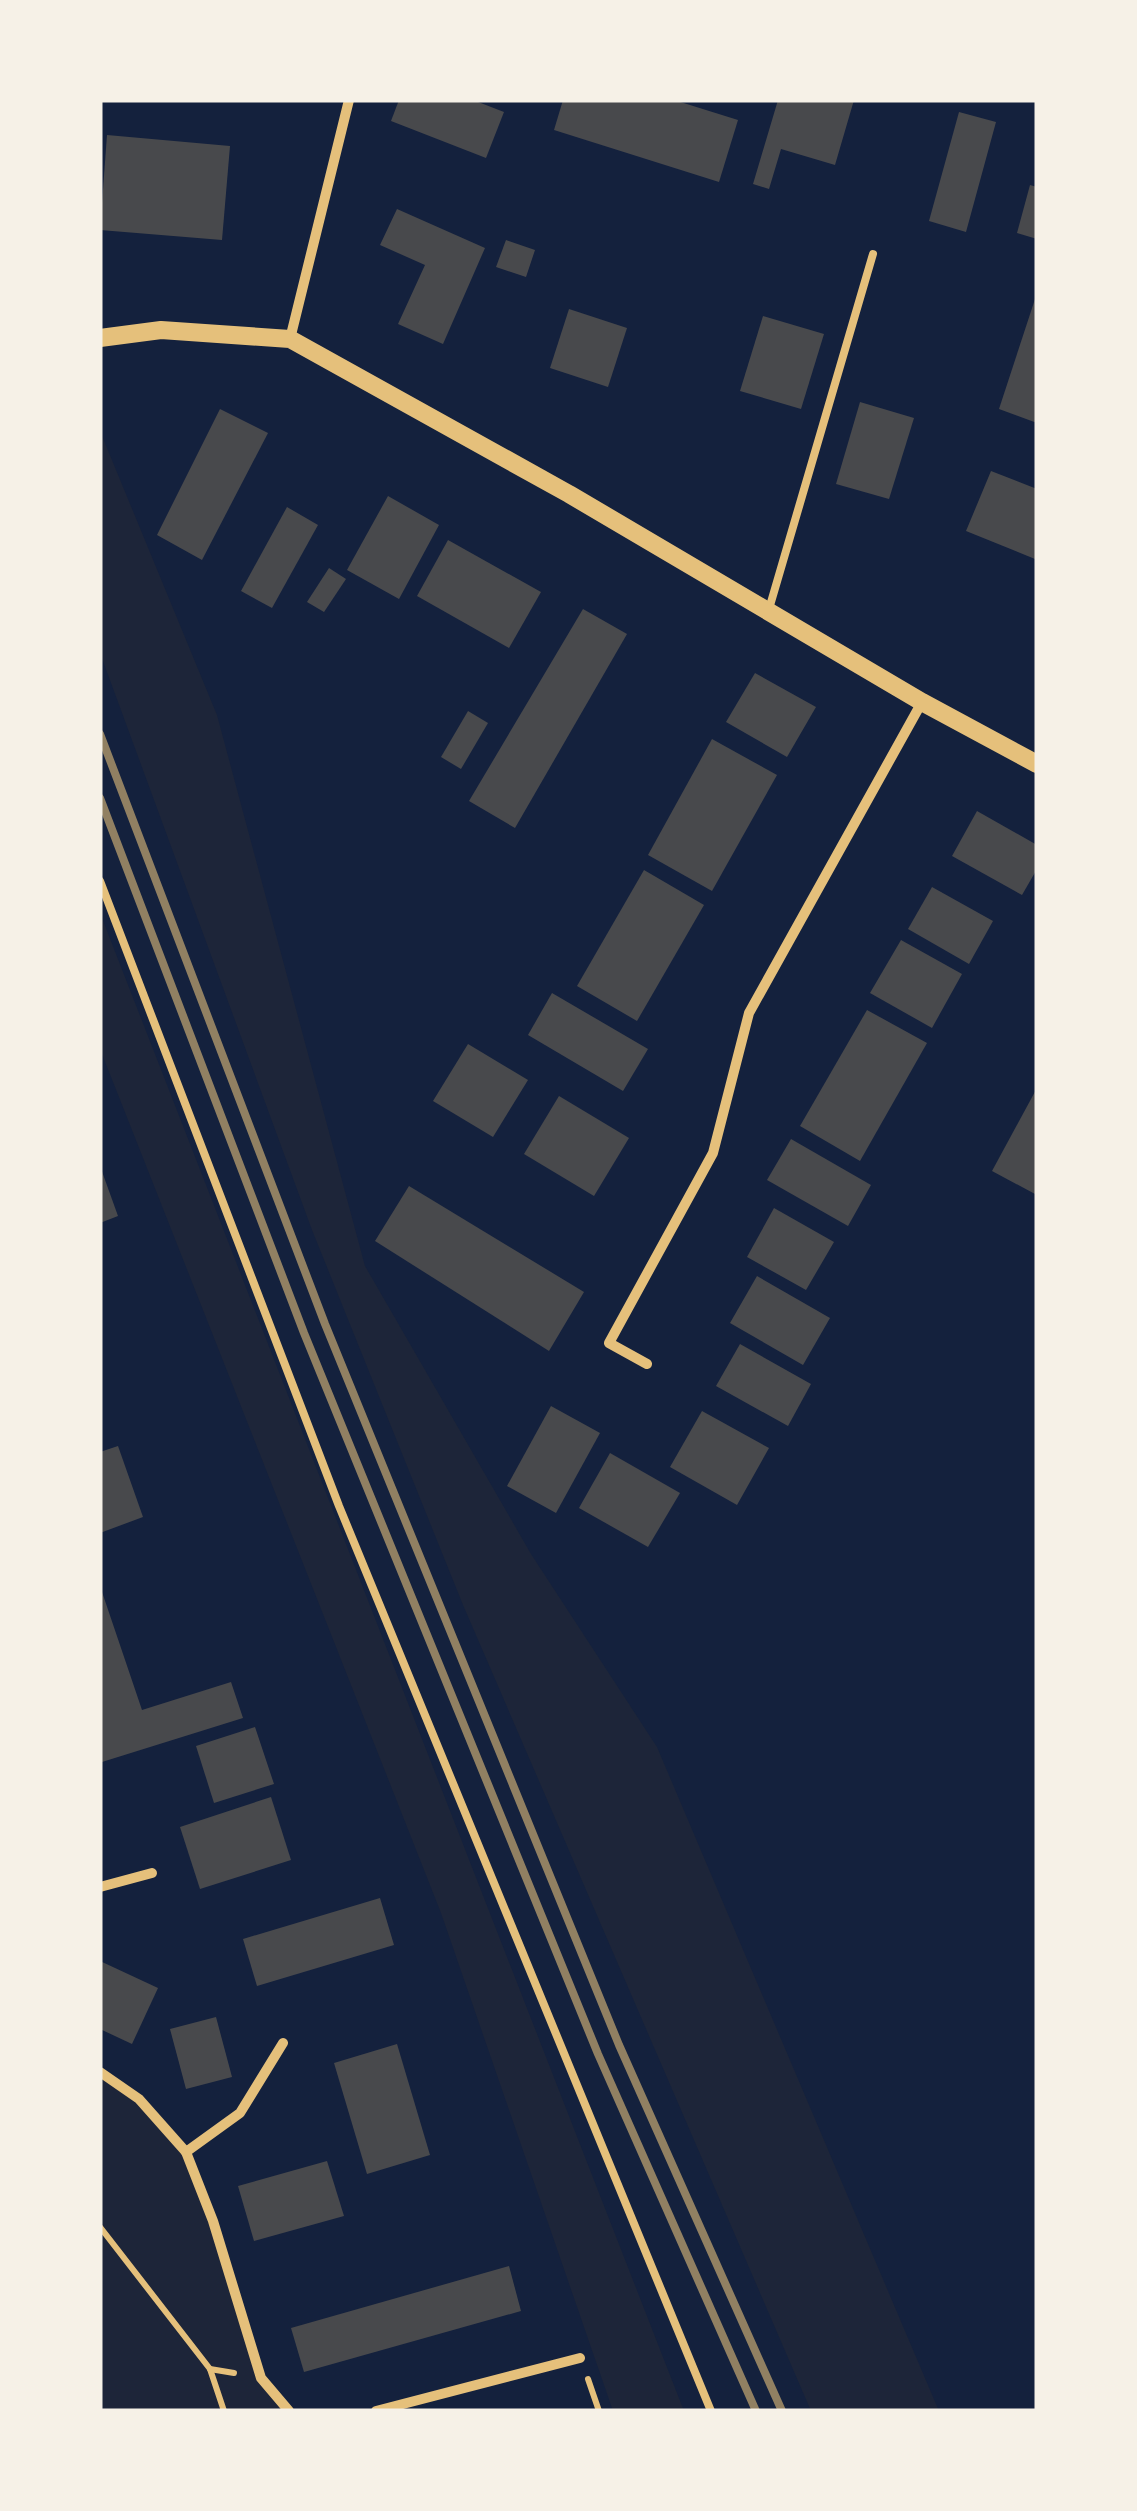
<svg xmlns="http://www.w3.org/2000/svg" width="1137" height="2511" font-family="'Libre Baskerville',serif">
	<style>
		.green { fill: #1d2539 }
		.building { fill: #48494c }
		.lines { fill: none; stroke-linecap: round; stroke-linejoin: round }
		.path { stroke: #e5c07b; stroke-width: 6 }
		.service { stroke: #e5c07b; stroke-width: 8 }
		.minor { stroke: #e5c07b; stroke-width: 10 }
		.tertiary { stroke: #e5c07b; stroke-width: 18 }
		.rail { stroke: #918062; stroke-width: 8 }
	</style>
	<rect width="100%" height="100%" fill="#14213d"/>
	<!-- green -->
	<g class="green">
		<polygon points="100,431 217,715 365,1266 531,1554 657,1747 939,2411 811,2411 463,1605 312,1230 100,653"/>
		<polygon points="100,913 684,2411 613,2411 441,1913 100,1049"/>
		<polygon points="100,2072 139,2099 186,2152 261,2378 289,2411 100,2411"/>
	</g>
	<!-- building -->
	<g class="building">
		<polygon points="399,100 473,100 504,112 486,158 391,121"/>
		<polygon points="563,100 674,100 738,120 719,182 554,130"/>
		<polygon points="778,100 854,100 835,165 781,149 769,189 753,184"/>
		<polygon points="959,112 996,122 966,232 929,221"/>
		<polygon points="107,135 230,146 222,240 100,230"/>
		<polygon points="1030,185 1037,187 1037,239 1017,233"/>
		<polygon points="397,209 485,248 443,344 398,324 425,265 380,245"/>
		<polygon points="506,240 535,250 526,277 496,267"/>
		<polygon points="1036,296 1037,296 1037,423 999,409"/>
		<polygon points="569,309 627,328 608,387 550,368"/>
		<polygon points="763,316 824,334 801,409 740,391"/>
		<polygon points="860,402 914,418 889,499 836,484"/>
		<polygon points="220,409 268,433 202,560 157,535"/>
		<polygon points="991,471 1037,489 1035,559 966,531"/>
		<polygon points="388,496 439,525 399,599 347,570"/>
		<polygon points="287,507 318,525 272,608 241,591"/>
		<polygon points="448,540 541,592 509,648 417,596"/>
		<polygon points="329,568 346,579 324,612 307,602"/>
		<polygon points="583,609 627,634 515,828 469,801"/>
		<polygon points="755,673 816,707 787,757 726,722"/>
		<polygon points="468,711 488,723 461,769 441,757"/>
		<polygon points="712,739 777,775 712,891 648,855"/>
		<polygon points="977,811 1037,845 1037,869 1022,895 952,856"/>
		<polygon points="644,870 704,905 637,1021 577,986"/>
		<polygon points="932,887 993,921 969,964 908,929"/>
		<polygon points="901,940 962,974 932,1028 870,993"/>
		<polygon points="552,993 648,1049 623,1091 528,1035"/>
		<polygon points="867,1010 927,1043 860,1161 800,1126"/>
		<polygon points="468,1044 528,1080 493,1137 433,1101"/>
		<polygon points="1037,1088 1037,1191 1035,1194 992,1171"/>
		<polygon points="559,1096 629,1138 594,1196 524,1154"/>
		<polygon points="791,1139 871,1185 848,1226 767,1180"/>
		<polygon points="100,1166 118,1216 100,1223"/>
		<polygon points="409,1186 584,1292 549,1351 375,1241"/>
		<polygon points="774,1208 834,1242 806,1290 747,1257"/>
		<polygon points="757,1276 830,1318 803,1365 730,1323"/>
		<polygon points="740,1344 811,1384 788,1426 716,1386"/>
		<polygon points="551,1406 600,1433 556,1513 507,1486"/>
		<polygon points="702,1411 769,1448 737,1505 670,1467"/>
		<polygon points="118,1446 143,1517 100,1533 100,1452"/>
		<polygon points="610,1453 680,1493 648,1547 579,1508"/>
		<polygon points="101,1589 142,1710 231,1682 243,1718 102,1762"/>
		<polygon points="255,1727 274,1784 214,1803 196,1746"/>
		<polygon points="271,1797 291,1860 200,1889 180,1827"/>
		<polygon points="380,1898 394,1945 257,1986 243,1939"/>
		<polygon points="100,1961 158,1988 132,2044 100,2029"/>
		<polygon points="216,2017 232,2077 186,2089 170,2029"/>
		<polygon points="397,2044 430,2155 367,2174 334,2063"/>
		<polygon points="327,2161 344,2216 254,2241 238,2186"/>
		<polygon points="509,2266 521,2311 304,2372 291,2328"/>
	</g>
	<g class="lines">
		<!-- path -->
		<g class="path">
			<polyline points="100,2227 210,2369 224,2411"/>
			<polyline points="210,2369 234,2373"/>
			<polyline points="588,2379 599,2411"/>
		</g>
		<!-- service -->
		<g class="service">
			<polyline points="769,609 873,254"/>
			<polyline points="100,881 339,1506 711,2411"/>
		</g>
		<!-- minor -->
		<g class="minor">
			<polyline points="290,339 349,100"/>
			<polyline points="647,1364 609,1343 713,1153 749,1013 922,702"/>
			<polyline points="100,1887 152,1873"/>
			<polyline points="100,2072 139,2099 186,2152 213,2221 261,2378 289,2411"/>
			<polyline points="186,2152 240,2113 283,2043"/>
			<polyline points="376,2411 580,2358"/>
		</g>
		<!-- tertiary -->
		<polyline class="tertiary" points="100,338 161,330 290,339 569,494 922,702 1037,764"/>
		<!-- rail -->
		<g class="rail">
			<polyline points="100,734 325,1324 619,2045 782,2411"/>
			<polyline points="100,798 304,1333 598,2054 756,2411"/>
		</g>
	</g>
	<!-- border -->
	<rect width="1137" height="2511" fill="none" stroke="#f6f1e7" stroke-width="205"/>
</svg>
